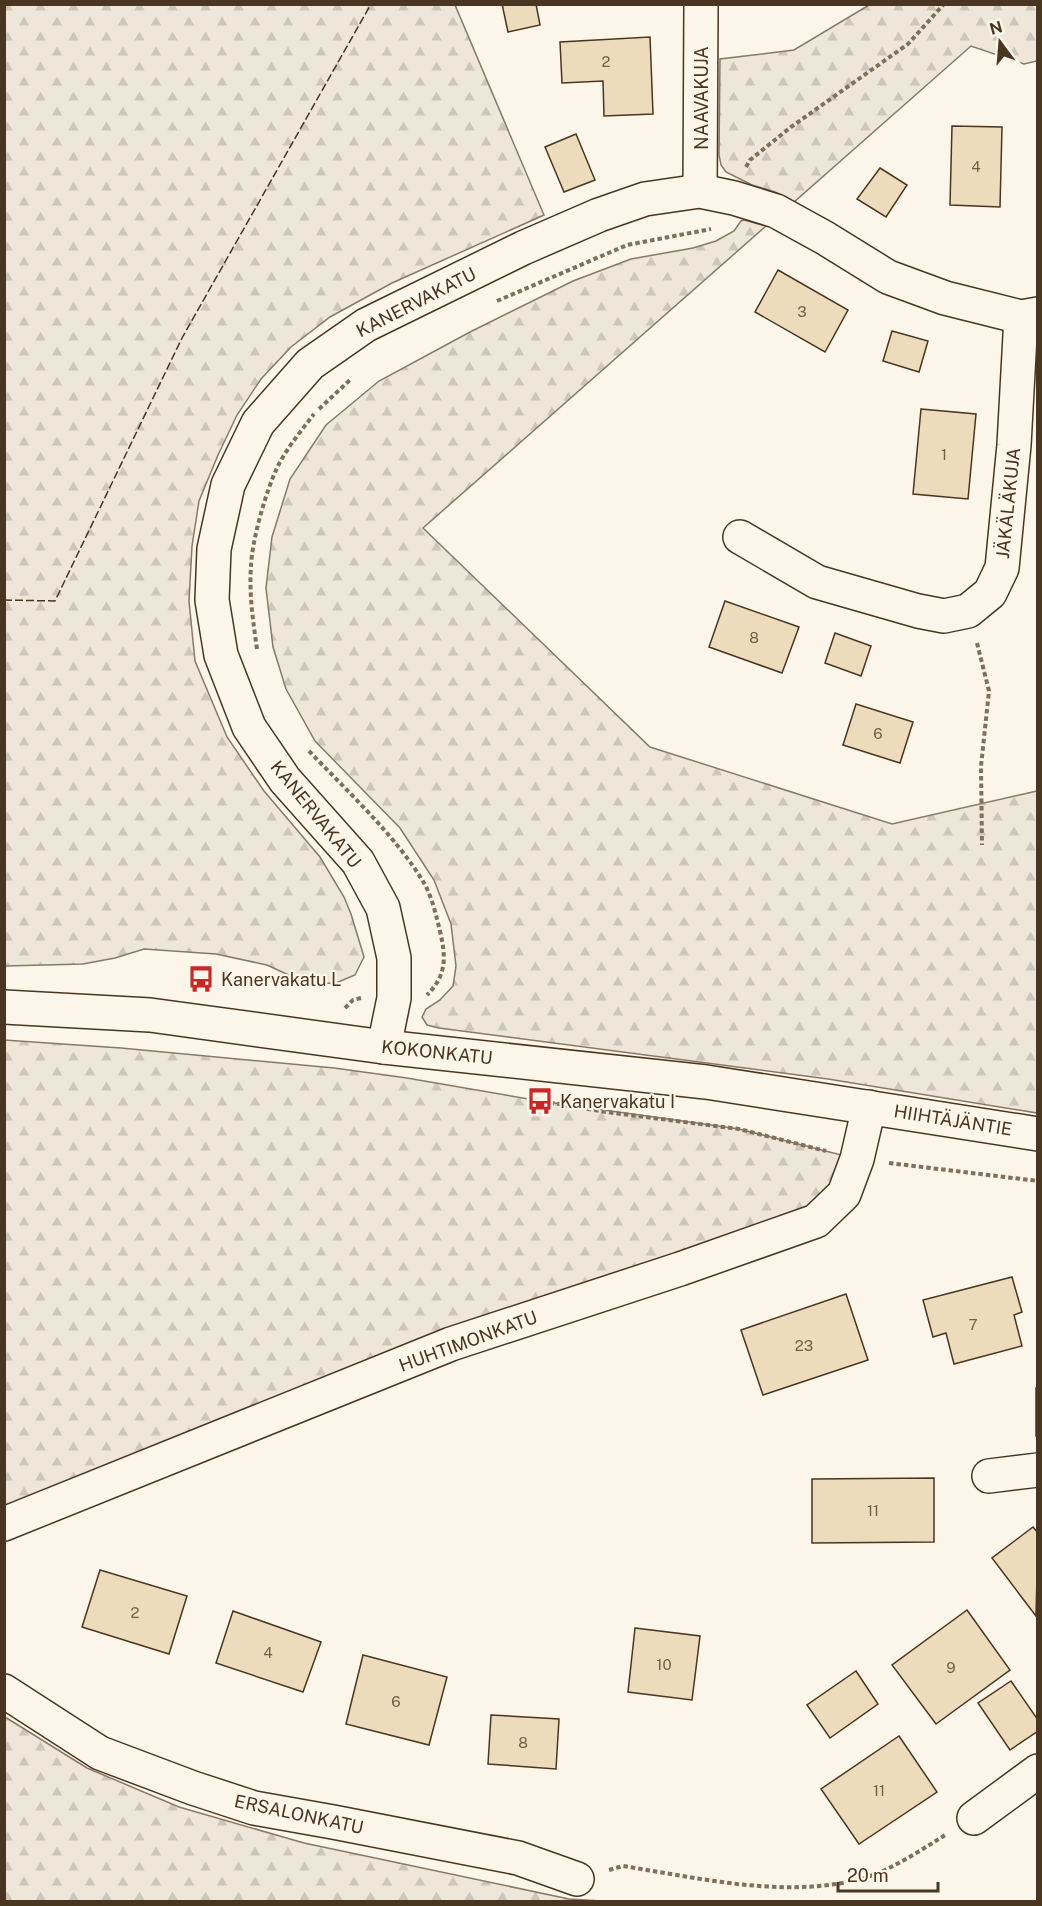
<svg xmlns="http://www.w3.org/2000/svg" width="1042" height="1906" font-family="'Public Sans',sans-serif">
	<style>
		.forest { fill: url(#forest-firs); stroke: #887966; stroke-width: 1.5 }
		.building { fill: #ecdcbc; stroke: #4a3520; stroke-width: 1.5 }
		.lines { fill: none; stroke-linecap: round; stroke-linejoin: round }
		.minor-casing { stroke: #4a3520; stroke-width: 36 }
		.path { stroke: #7f6f5c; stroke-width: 4; stroke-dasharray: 4.5 3; stroke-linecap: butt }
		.minor { stroke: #fbf6e9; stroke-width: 33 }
		.fence { stroke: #4a3520; stroke-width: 1.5; stroke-dasharray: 8 3; stroke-linecap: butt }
		.labels { text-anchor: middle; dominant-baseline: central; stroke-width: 4.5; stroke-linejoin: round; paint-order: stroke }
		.number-label { font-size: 15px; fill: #725f47 }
		.street-label { font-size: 18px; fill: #4a3520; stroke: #fbf6e9 }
		.poi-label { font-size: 18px; fill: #4a3520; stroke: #fbf6e9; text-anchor: start }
	</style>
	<defs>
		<pattern id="forest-firs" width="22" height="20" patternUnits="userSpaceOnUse" patternTransform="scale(1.5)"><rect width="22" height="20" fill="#ede6d9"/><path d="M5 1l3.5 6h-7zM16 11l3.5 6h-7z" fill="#cdc6ba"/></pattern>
	</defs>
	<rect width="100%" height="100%" fill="#fbf6e9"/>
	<!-- forest -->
	<g class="forest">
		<polygon points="5,4 455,5 544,215 392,283 330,317 291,347 261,379 237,415 218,455 199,501 192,546 189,601 195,661 227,737 264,791 320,857 344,897 351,914 364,957 355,975 336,983 308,984 267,965 216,954 144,949 115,958 83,964 5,966"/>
		<polygon points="869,5 1037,5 1037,61 1024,64 971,46 794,202 775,192 752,185 726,172 721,165 719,155 720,59 794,50"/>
		<polygon points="744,220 766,226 423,528 650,747 892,824 1037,791 1037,1113 828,1079 439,1028 427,1025 422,1017 426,1009 440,1000 453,986 456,966 451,924 434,880 400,828 315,741 286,689 273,647 266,588 272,537 290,479 326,425 379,381 470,332 573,281 631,259 693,248 716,241 734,231 741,221"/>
		<polygon points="4,1040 121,1048 334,1068 407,1078 540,1101 739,1129 857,1159 844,1194 5,1524"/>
		<polygon points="5,1717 87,1768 179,1807 304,1843 569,1899 601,1901 5,1901"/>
	</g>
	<!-- building -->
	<g class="building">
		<polygon points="502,4 536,4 540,25 508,32"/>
		<polygon points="650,37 653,114 604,116 603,81 562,83 560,42"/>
		<polygon points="952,126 1002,127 1000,207 950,205"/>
		<polygon points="576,134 595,180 564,192 545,147"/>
		<polygon points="880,168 907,185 886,217 857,199"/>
		<polygon points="778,270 848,310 825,352 755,312"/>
		<polygon points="892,331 928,341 919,372 883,361"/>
		<polygon points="921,409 976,414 968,499 913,494"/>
		<polygon points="725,601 799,627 782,673 709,647"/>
		<polygon points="835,633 871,646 861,676 825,663"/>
		<polygon points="856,704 913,722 900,763 843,745"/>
		<polygon points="1012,1277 1022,1312 1014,1315 1022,1346 954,1364 946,1333 933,1337 923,1300"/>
		<polygon points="846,1294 868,1360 763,1395 741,1330"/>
		<rect x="1036" y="1388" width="2" height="48"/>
		<polygon points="934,1478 934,1542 812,1543 812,1479"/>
		<polygon points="1033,1527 1038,1533 1036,1616 992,1558"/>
		<polygon points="100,1570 187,1596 169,1654 82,1627"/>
		<polygon points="967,1610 1010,1670 936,1724 892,1665"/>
		<polygon points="233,1611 321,1642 303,1692 216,1663"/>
		<polygon points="635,1628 700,1636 692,1700 628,1692"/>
		<polygon points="363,1655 447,1677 429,1745 346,1724"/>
		<polygon points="856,1671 878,1704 830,1738 807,1705"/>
		<polygon points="1011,1681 1038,1720 1038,1731 1010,1750 978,1703"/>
		<polygon points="491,1715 559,1719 556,1769 488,1764"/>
		<polygon points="899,1736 937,1792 859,1844 821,1789"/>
	</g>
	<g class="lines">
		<defs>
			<g id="minor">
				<polyline points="700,191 701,4"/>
				<polyline points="740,537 817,582 918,611 944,616 968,611 990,593 1002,568 1014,445 1021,317"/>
				<polyline points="4,1007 150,1015 384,1047 706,1082 1038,1134"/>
				<polyline points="384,1047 394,998 394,958 383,908 358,862 285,780 249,727 221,655 212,600 214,549 228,485 258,423 310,364 366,325 523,248 599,215 645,199 700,191 734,198 776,211 825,238 888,277 945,298 1021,317 1038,314"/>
				<polyline points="989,1476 1038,1470"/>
				<polyline points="4,1524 451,1344 680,1269 816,1221 844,1194 857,1159 869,1107"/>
				<polyline points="4,1691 100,1753 193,1788 254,1808 333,1822 518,1858 577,1879"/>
				<polyline points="974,1818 1038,1771"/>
			</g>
		</defs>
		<!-- minor casing -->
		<use href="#minor" class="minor-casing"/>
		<!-- path -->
		<g class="path">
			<polyline points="746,167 750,160 791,127 908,44 944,4"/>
			<polyline points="497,301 627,245 711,229"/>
			<polyline points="319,409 351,379"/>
			<polyline points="977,643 989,691 981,766 982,845"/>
			<path d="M257,649C253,621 249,594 251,566C252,540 266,491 277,468C286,449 301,431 314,414"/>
			<path d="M309,751C347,791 396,836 424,883C432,897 436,915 440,931C446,957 447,975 427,995"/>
			<polyline points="345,1008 353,1000 361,998"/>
			<polyline points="535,1100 606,1112 739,1129 826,1151"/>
			<polyline points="889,1163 1038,1181"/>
			<path d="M609,1870L623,1866C700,1878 780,1898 857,1880C889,1872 919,1851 947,1834"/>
		</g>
		<!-- minor -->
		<use href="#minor" class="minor"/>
		<!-- fence -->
		<polyline class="fence" points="4,600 55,601 182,338 371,4"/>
	</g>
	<!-- icons -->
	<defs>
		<symbol id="bus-bare" viewBox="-9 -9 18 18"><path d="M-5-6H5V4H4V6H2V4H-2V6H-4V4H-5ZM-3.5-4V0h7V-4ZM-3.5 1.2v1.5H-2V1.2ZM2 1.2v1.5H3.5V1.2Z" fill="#c62828" stroke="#fbf6e9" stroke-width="2.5" paint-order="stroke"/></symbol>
	</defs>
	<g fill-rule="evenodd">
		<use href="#bus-bare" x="182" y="960" width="38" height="38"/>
		<use href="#bus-bare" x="521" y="1082" width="38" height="38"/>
	</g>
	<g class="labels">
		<!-- number labels -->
		<g class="number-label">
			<text x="606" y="61">2</text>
			<text x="976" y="166">4</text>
			<text x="802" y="311">3</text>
			<text x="944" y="454">1</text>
			<text x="754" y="637">8</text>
			<text x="878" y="733">6</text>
			<text x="973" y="1324">7</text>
			<text x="804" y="1345">23</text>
			<text x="873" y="1510">11</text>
			<text x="135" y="1612">2</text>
			<text x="268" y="1652">4</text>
			<text x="664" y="1664">10</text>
			<text x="951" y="1667">9</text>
			<text x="396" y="1701">6</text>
			<text x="523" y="1742">8</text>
			<text x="879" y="1790">11</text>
		</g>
		<!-- street labels -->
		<g class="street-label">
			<text transform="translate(701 98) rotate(-90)">NAAVAKUJA</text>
			<text transform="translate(416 302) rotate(-27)">KANERVAKATU</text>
			<text transform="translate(1008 503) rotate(-84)">JÄKÄLÄKUJA</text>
			<text transform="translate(316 814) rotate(51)">KANERVAKATU</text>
			<text transform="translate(437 1052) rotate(6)">KOKONKATU</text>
			<text transform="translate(953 1120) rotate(9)">HIIHTÄJÄNTIE</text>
			<text transform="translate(468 1341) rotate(-20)">HUHTIMONKATU</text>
			<text transform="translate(299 1814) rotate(12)">ERSALONKATU</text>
		</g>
		<!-- poi labels -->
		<g class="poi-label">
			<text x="221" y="979">Kanervakatu L</text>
			<text x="560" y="1101">Kanervakatu I</text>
		</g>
	</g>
	<!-- border -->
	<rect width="1042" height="1906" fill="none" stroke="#4a3520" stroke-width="12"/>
	<!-- north arrow -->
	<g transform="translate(1000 42) rotate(344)" stroke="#fbf6e9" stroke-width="4.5" paint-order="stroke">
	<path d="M0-4.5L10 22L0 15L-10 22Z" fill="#4a3520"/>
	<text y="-9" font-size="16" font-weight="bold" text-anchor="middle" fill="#4a3520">N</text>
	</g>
	<!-- scale -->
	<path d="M838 1882v9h100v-9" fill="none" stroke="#4a3520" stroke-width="3"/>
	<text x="847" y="1882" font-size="18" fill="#4a3520" stroke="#fbf6e9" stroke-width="4.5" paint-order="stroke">20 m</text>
</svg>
